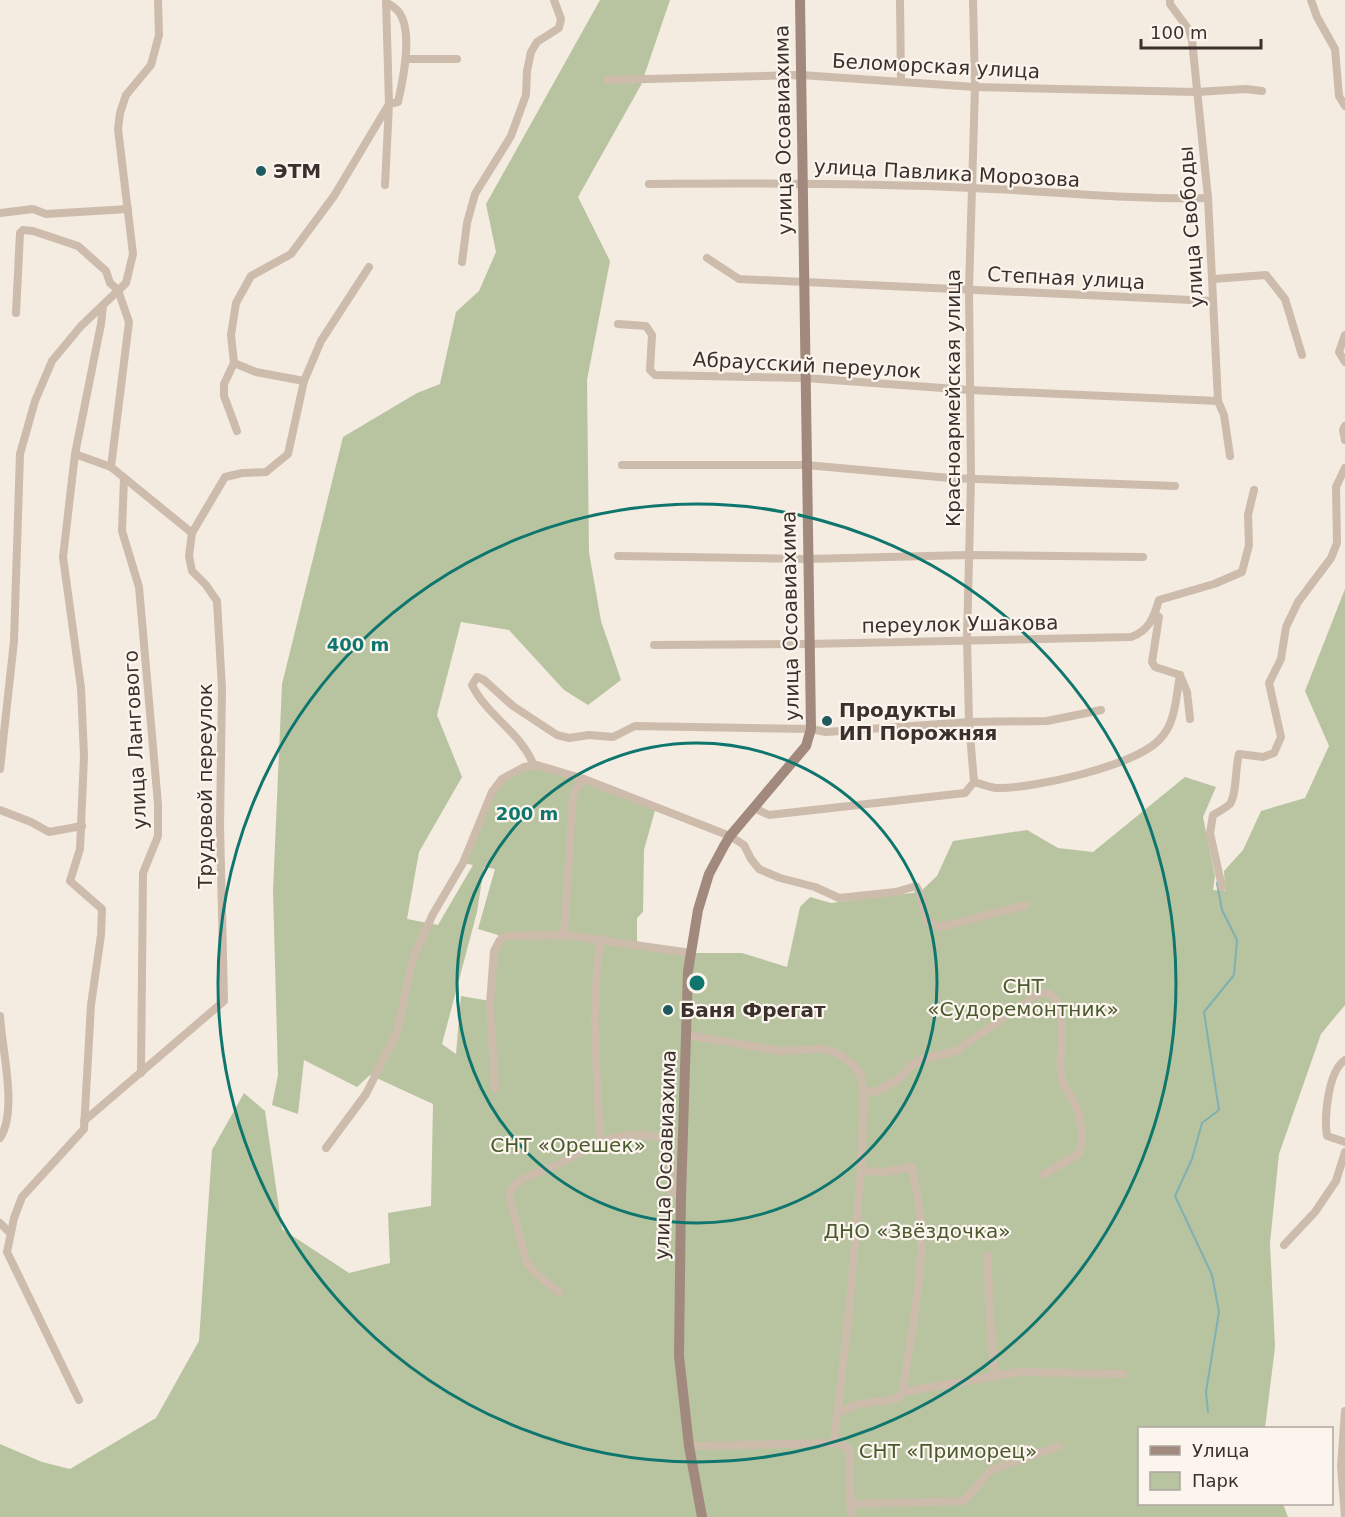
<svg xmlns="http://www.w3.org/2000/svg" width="1345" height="1517" font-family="'DejaVu Sans',sans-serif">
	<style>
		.green { fill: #b8c4a0; fill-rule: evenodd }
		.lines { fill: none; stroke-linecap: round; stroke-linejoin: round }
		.stream { stroke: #7fb0b2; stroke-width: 2 }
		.street { stroke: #cdbbac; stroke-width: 8 }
		.secondary { stroke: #a18a7d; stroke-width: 10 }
		.ring { fill: none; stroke: #0f766e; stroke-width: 3 }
		.poi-dot { fill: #1f5a5e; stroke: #fbf5ee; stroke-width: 2 }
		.labels { text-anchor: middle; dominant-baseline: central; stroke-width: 4.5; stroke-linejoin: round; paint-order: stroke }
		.street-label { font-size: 20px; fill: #3b302b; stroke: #fbf5ee }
		.poi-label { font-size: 20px; font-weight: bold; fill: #3b302b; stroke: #fbf5ee; text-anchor: start }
		.park-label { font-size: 20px; fill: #4a5a2e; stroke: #fbf5ee }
		.centre { fill: #0f766e; stroke: #fbf5ee; stroke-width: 3 }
		.ring-label { font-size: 18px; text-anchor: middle; font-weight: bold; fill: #0f766e; stroke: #fbf5ee; stroke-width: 4.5; stroke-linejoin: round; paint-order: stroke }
	</style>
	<rect width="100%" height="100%" fill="#f4ebe1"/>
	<!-- green -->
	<path class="green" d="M600,0H670L641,85L578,197L610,261L587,380L589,552L601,621L621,680L588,705L564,690L509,630L461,622L437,715L462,777L419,852L407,919L438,925L473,865L463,863L492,792L502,779L537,765L656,807L644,850L643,912L637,918V944L691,953H742L787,967L800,907L810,897L831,903L920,892L937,876L953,841L1027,830L1058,848L1093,852L1185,777L1216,787L1203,817L1215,876L1213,890L1225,891L1224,871L1243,850L1261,811L1305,798L1329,746L1305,691L1345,589V1005L1321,1034L1279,1154L1270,1243L1275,1347L1265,1428H1140V1504H1283L1288,1517H0V1444L42,1462L70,1469L156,1418L199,1341L212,1150L244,1093L265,1111L282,1229L349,1273L390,1263L388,1213L431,1206L433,1104L370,1075L357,1087L304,1060L298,1114L272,1105L278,1075L273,891L282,684L343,437L417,393L440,384L456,312L479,291L496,252L486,204ZM484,867L495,869L478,929L498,935L500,940L494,968L490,1001L461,996L456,1054L442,1044L477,912Z"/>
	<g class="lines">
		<!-- stream -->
		<polyline class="stream" points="1208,1412 1206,1392 1219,1312 1212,1275 1175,1196 1192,1159 1202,1123 1219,1110 1204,1012 1234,975 1237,940 1222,910 1217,883"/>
		<!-- street -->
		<g class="street">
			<polyline points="900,0 901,82"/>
			<polyline points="1170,0 1170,4 1189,30 1192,40 1208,198 1218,401 1224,415 1230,456"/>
			<polyline points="1311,0 1317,17 1335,49 1339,96 1345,106"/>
			<polyline points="407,59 457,59"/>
			<polyline points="608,80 801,75 975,87 1197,92 1246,89 1262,91"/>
			<path d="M649,184C756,183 864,183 972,188C1051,191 1129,200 1208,198"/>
			<path d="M385,185L389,104L398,102C403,80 414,30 398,11C395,8 391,5 387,3"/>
			<polyline points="0,213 33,209 46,214 128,209"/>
			<polyline points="707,258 739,279 1213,301"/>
			<polyline points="462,262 467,223 475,194 511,136 526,95 527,71 531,52 537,42 559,28 561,19 554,0"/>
			<polyline points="1213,279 1266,275 1285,299 1302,355"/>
			<polyline points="16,313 20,233 23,230 33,231 78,246 106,271 110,283 118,290 129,322 111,467"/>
			<polyline points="618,324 646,326 652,335 650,370 655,375 805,378 970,390 1218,401"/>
			<polyline points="1345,335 1339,352 1345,362"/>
			<polyline points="234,363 256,372 304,381"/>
			<polyline points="1345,426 1343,430 1345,440"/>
			<polyline points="237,431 224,396 224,384 234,363 231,335 236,303 251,276 291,254 334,196 389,104 386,0"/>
			<polyline points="75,454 111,467 192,533"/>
			<polyline points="622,465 806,465 950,478 1175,486"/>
			<polyline points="124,478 122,531 139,587 158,804 158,836 143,873 141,1073"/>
			<polyline points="618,556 807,559 968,555 1143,557"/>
			<polyline points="1155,614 1159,617 1152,662 1155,667 1180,675 1187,692 1190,719"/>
			<path d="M654,645L808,644L1131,637C1149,631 1154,617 1159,600L1214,584L1242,572L1249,545L1248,515L1254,490"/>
			<path d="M534,766C522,733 487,716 472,685L477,677L484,680L513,706L557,735L569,738L589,735L613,737L635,726L811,729L826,732L969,722L1047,721L1101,710"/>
			<polyline points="0,769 14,641 20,454 35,401 52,361 81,326 103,305"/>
			<path d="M974,782C981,784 989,787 996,788C1033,789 1135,766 1160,739C1176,723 1176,696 1180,675"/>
			<polyline points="754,808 769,815 965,793 974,782 969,722 967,639 971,479 969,290 975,87 973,0"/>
			<polyline points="0,810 31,822 49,832 82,826"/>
			<path d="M1222,887L1210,833L1213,815C1218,812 1226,808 1230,804C1237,793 1235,768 1239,754L1263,757L1274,753L1281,737L1269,683L1281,659L1286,627L1298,602L1331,558L1337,543L1336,487L1345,468"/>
			<polyline points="564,935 573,794 584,779"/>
			<path d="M0,1016C2,1051 18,1110 0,1138"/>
			<polyline points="687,1035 782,1051 823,1049 837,1053 854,1066 860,1073 864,1091 861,1171 849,1312 834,1443"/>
			<path d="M1345,1060C1328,1071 1324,1117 1327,1136L1345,1142"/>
			<polyline points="495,1088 490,1004 494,951 500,940 506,936 564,935 691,953"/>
			<path d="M864,1091L874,1092L887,1086L900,1078L912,1065L920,1060L956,1051L1038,994L1049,993C1071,1009 1058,1049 1061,1073C1062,1084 1066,1089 1072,1098C1082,1115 1083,1135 1080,1153L1043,1175"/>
			<polyline points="84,1121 224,1001 220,825 222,688 217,601 206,585 192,571 189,556 192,533 225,477 242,473 266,472 288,454 304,381 321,341 369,267"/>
			<path d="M601,1142C598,1114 598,1087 596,1059C594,1019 594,979 601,939"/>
			<path d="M326,1148L366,1094L397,1032L413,958L433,914L463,863L492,792L502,779L524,767L537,765L584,779L730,836L744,845L751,859L759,869L780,878L815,887L839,898L896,892L916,886C923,896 922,909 927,921L941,927L1026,905"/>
			<path d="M861,1171L886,1172L912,1167C915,1185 920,1204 921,1222C924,1278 910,1336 903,1392"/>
			<polyline points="0,1223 10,1233"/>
			<polyline points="1284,1245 1315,1212 1336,1181 1345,1152"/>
			<polyline points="988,1256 989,1308 995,1375"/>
			<path d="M559,1292L534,1272L526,1261L509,1196C513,1176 541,1173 557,1165C571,1158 584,1149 599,1143C617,1134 653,1131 670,1143L672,1192L681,1196"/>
			<polyline points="79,1400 7,1252 14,1218 22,1197 84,1129 91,1005 101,935 102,909 70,881 80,849 84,756 81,688 63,557 75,454 101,324 103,305 126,283 133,254 118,129 120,113 126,95 151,65 159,35 158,0"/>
			<polyline points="1345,1411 1341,1466 1345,1517"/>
			<polyline points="839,1412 859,1404 897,1399 903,1392 1018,1372 1123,1374"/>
			<polyline points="689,1446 834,1443 844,1445 849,1450 851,1517"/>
			<polyline points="850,1504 964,1501 991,1470 1059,1446"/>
		</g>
		<!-- secondary -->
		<polyline class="secondary" points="702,1517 689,1446 679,1356 681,1196 688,971 698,910 709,874 724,846 730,836 806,746 811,729 800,0"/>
	</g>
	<!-- distance rings -->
	<g class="ring">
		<circle cx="697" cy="983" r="240"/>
		<circle cx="697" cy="983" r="479"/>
	</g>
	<!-- markers -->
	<g class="poi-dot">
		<circle cx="261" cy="171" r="6"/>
		<circle cx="827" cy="721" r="6"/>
		<circle cx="668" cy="1010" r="6"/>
	</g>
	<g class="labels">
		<!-- street labels -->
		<g class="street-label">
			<text transform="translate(936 66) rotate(3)">Беломорская улица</text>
			<text transform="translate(783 130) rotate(-91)">улица Осоавиахима</text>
			<text transform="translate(947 173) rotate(3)">улица Павлика Морозова</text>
			<text transform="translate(1191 227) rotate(-94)">улица Свободы</text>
			<text transform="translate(1066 278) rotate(3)">Степная улица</text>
			<text transform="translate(807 365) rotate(3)">Абраусский переулок</text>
			<text transform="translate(953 398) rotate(-90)">Красноармейская улица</text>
			<text transform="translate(790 616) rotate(-91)">улица Осоавиахима</text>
			<text transform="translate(960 624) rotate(-1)">переулок Ушакова</text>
			<text transform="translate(135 740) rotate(-93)">улица Лангового</text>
			<text transform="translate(205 786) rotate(-90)">Трудовой переулок</text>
			<text transform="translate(665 1155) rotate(-88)">улица Осоавиахима</text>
		</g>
		<!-- poi labels -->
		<g class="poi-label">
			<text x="273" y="171">ЭТМ</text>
			<text x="839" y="710">Продукты<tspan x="839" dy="23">ИП Порожняя</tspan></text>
			<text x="680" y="1010">Баня Фрегат</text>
		</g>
		<!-- park labels -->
		<g class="park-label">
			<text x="1023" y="986">СНТ<tspan x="1023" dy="23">«Судоремонтник»</tspan></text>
			<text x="568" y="1145">СНТ «Орешек»</text>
			<text x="917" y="1231">ДНО «Звёздочка»</text>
			<text x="948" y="1451">СНТ «Приморец»</text>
		</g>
	</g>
	<circle cx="697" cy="983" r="9" class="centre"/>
	<g class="ring-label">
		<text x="358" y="651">400 m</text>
		<text x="527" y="820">200 m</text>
	</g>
	<!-- legend -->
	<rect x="1138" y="1427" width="195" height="78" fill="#fbf5ee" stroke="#aea6a0" stroke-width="1.5"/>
	<rect x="1150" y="1446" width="30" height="9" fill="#a18a7d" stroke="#aea6a0" stroke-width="1.5"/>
	<text x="1192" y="1457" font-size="18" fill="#3b302b">Улица</text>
	<rect x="1150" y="1472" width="30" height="18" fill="#b8c4a0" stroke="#aea6a0" stroke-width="1.5"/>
	<text x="1192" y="1487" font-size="18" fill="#3b302b">Парк</text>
	<!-- scale -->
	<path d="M1141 39v9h120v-9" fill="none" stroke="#3b302b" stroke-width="3"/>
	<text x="1150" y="39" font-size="18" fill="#3b302b" stroke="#fbf5ee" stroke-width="4.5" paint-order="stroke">100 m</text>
</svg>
